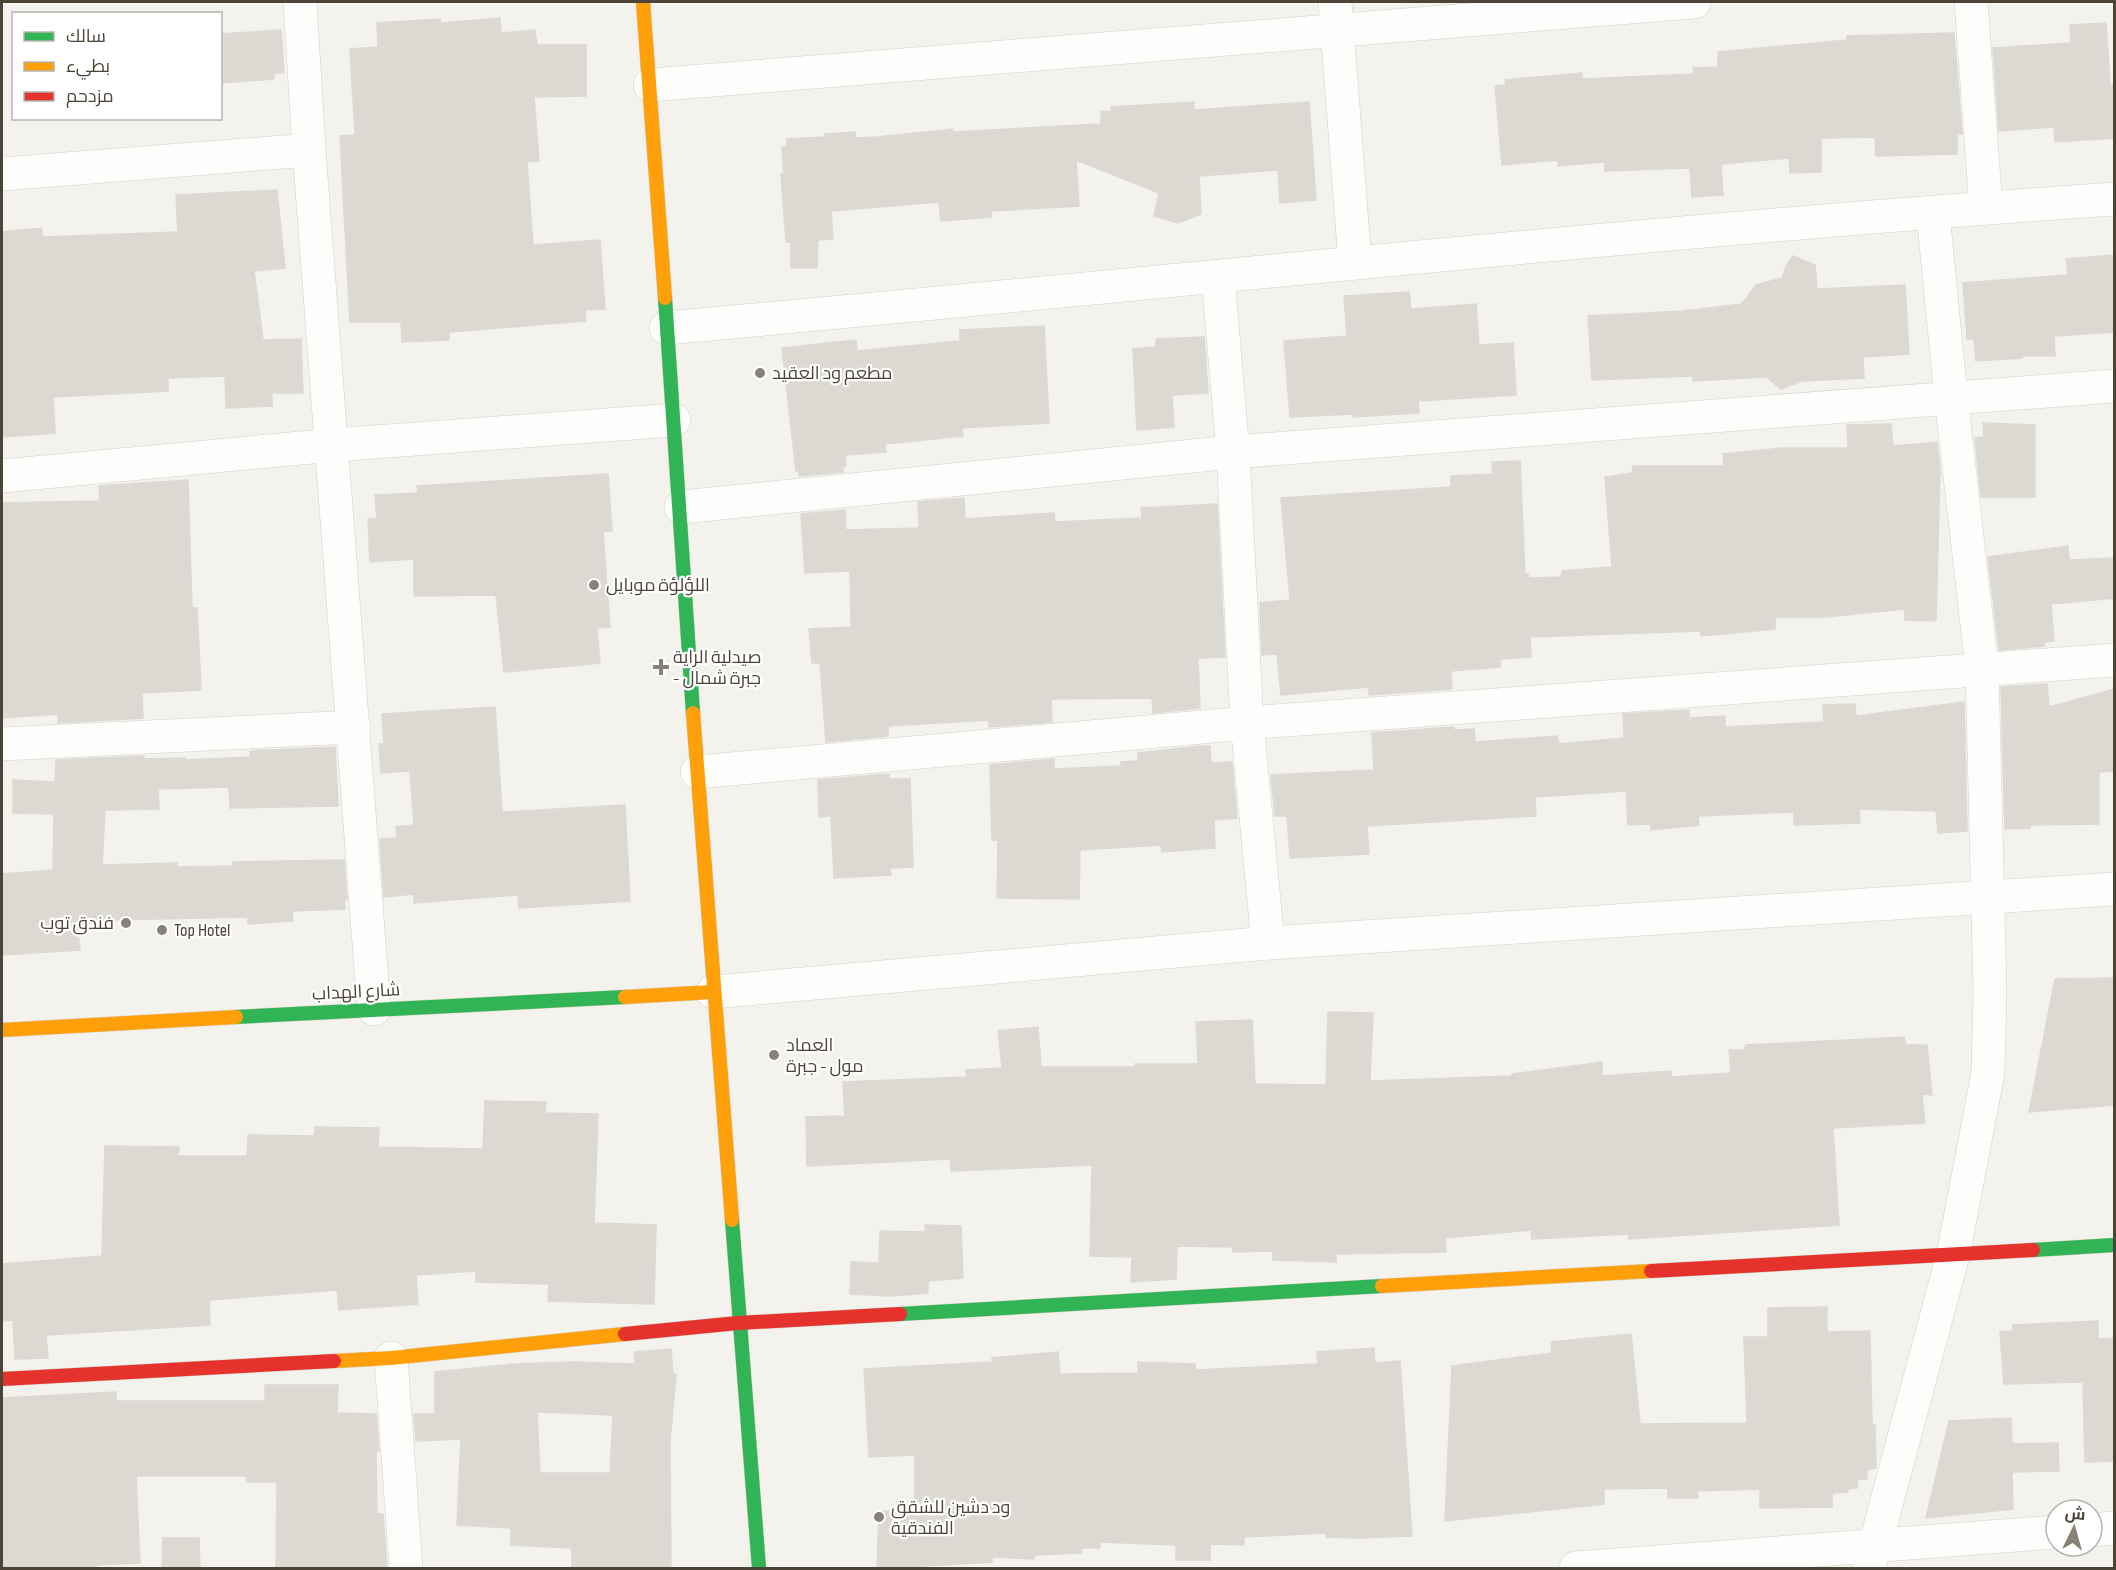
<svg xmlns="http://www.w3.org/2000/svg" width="2116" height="1570" font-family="'Sofia Sans Condensed',Cairo,sans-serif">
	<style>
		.building { fill: #dcd9d3; stroke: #dcd9d3; stroke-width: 1.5; fill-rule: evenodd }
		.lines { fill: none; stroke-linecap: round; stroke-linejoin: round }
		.street-casing { stroke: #d2d0ca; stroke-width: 34 }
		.fast-casing { stroke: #d4d0c3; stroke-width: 15 }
		.slow-casing { stroke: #d4d0c3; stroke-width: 15 }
		.jam-casing { stroke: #d4d0c3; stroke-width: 15 }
		.street { stroke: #fdfdfc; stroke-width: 33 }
		.fast { stroke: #30b455; stroke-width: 14 }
		.slow { stroke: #ff9f0a; stroke-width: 14 }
		.jam { stroke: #e5322d; stroke-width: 14 }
		.poi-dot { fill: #878177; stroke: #fff; stroke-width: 2 }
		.labels { text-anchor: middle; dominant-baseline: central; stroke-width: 4.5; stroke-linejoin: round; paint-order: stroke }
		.poi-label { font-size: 18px; fill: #4c4437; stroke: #fff; text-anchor: start }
		.street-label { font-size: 18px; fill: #4c4437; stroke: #fff }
	</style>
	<rect width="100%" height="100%" fill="#f4f2ed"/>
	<!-- building -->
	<g class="building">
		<polygon points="500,18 501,33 535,30 537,45 586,45 586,96 534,97 539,161 527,162 533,245 600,240 605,309 585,310 586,321 449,332 449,340 402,342 401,322 350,322 340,136 355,135 350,49 378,47 377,23 440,19 440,23"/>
		<polygon points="2106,23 2110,85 2115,85 2115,138 2055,142 2054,127 1999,131 1993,48 2071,43 2070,25"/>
		<polygon points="281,30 284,73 274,73 274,79 220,83 220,34"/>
		<polygon points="1954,33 1962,134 1957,134 1957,154 1876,156 1875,137 1821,138 1821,172 1790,173 1789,158 1721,164 1723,195 1692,197 1690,168 1605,171 1605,162 1558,166 1558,160 1502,165 1495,86 1506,85 1505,80 1582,73 1582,79 1694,74 1693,68 1718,67 1718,52 1847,40 1847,36"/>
		<polygon points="1194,102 1194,110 1309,102 1316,200 1280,203 1278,170 1199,176 1201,214 1178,223 1154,216 1159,193 1076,160 1079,206 991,211 991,217 941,221 939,202 831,211 833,239 818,240 817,268 791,268 791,242 786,242 781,174 784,174 782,147 787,146 787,139 825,137 825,134 855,132 855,138 877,137 953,129 953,132 1101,124 1101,111 1111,112 1111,107"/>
		<polygon points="277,190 285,268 254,271 263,340 301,339 303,393 272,393 272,406 226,408 225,376 168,378 168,391 53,397 55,433 2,437 2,232 42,228 42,237 178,232 176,195"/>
		<polygon points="2115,255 2115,332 2054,336 2055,356 2022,356 2022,358 1976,361 1974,339 1967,339 1963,283 2068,275 2066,259"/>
		<polygon points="1793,256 1815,265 1817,289 1905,285 1909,354 1863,357 1864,378 1802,381 1781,389 1766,377 1693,381 1693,376 1592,380 1588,316 1684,311 1742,304 1756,285 1782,278 1786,266"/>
		<polygon points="1409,292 1411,309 1476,304 1479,345 1513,343 1516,395 1418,401 1419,413 1353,417 1353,414 1290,417 1284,341 1347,336 1344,296"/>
		<polygon points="1044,326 1049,423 962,428 963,436 885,444 886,452 845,455 846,466 843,466 843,472 799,476 799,470 796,471 782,348 856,340 857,351 960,341 960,330"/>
		<polygon points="1204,337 1208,393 1172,395 1174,427 1137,430 1133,349 1156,347 1156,339"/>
		<polygon points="1983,423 2035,425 2035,497 1981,497 1975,438 1984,437"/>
		<polygon points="1891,424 1893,446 1937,442 1940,469 1936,621 1905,620 1905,609 1827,617 1775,617 1775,629 1701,636 1701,631 1530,637 1531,657 1500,659 1500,667 1451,671 1452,689 1369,695 1369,687 1281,695 1277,654 1262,655 1260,603 1290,600 1281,498 1451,487 1451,476 1493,474 1492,462 1520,461 1525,574 1528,574 1529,578 1561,577 1562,571 1612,567 1605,477 1632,473 1633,466 1724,466 1723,454 1783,448 1848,448 1847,425"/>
		<polygon points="608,474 612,531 603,532 610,627 597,628 600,663 504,672 496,595 414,596 414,559 370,562 368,519 377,519 375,495 418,493 417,486"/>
		<polygon points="188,480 192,608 197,608 201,690 142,693 143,718 58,723 58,714 2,718 2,503 100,501 99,486"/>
		<polygon points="964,498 965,519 1054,513 1055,522 1142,518 1141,508 1217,504 1225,657 1198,658 1200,708 1153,713 1152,698 1051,699 1052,722 989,727 989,720 888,726 888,736 826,742 820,663 812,663 809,629 851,627 850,571 805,573 801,514 845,510 846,530 919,528 918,502"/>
		<polygon points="2068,546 2069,560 2115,558 2115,598 2051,604 2054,641 2044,642 2044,646 1999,650 1988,557"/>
		<polygon points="2047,684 2049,707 2115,689 2115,771 2099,772 2099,824 2030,825 2030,828 2005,829 2001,687"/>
		<polygon points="1964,702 1967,831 1938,833 1936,811 1859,809 1860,823 1794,825 1794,812 1698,816 1699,825 1651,830 1651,824 1628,825 1626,791 1535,797 1536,816 1367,826 1369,854 1290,858 1287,816 1275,816 1271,775 1374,770 1372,733 1454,727 1454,730 1474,729 1475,742 1557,736 1559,744 1624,738 1623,714 1689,710 1689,718 1725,716 1725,727 1824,722 1823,705 1855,704 1856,716"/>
		<polygon points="495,707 502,812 625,805 630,901 519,908 518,895 414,903 414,894 384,897 380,839 397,838 396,827 414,825 410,771 381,773 379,744 384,744 382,714"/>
		<polygon points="1201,746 1210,746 1211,763 1232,762 1237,818 1214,820 1215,848 1162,852 1161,845 1080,850 1079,899 997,898 998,840 992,840 990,765 1054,759 1054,769 1121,766 1121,762 1138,761 1138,753"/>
		<polygon points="335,747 338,806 230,808 229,787 158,789 159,809 105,810 102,865 177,863 177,867 233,866 233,862 344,860 347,900 344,900 345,909 292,911 293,921 248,924 248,917 110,920 110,922 77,924 80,950 2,955 2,874 53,870 54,814 13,813 13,780 55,782 56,760 144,756 144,759 185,758 185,760 250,757 250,751"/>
		<polygon points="889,774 889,779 910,779 913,867 890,868 891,875 834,878 831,816 819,817 818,780"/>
		<polygon points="2115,978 2115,1105 2029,1112 2055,979"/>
		<polygon points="1328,1012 1373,1013 1370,1081 1512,1076 1512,1074 1602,1062 1602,1076 1671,1071 1671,1077 1731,1073 1729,1050 1744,1050 1746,1045 1904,1037 1906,1045 1927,1045 1932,1095 1922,1094 1925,1123 1833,1128 1839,1225 1629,1239 1629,1234 1532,1239 1531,1230 1445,1238 1446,1252 1336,1254 1336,1262 1273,1260 1273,1251 1233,1252 1233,1247 1177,1246 1176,1279 1131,1282 1132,1257 1090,1256 1092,1165 951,1171 950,1159 807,1166 806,1117 845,1116 843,1082 967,1077 966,1070 1002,1068 998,1031 1038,1027 1041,1067 1135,1067 1135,1064 1198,1064 1196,1022 1252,1020 1255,1084 1326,1085"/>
		<polygon points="485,1101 546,1102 545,1113 598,1114 594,1223 656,1225 654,1304 548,1301 549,1284 476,1282 476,1271 416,1275 418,1304 339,1310 337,1290 209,1300 210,1325 46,1335 48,1358 15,1359 13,1320 2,1321 2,1264 102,1256 105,1146 179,1147 178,1156 247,1156 248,1135 315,1136 315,1127 379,1128 378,1147 483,1149"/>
		<polygon points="925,1225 961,1226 963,1278 928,1281 928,1293 890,1296 850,1294 851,1262 879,1263 880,1231 925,1232"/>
		<polygon points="1827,1307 1827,1332 1870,1331 1872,1425 1875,1425 1876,1468 1867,1470 1867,1479 1858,1479 1857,1488 1848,1489 1848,1492 1832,1493 1832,1507 1760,1508 1760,1489 1697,1491 1698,1498 1668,1498 1668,1488 1604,1489 1604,1504 1445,1521 1452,1366 1552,1353 1551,1342 1631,1334 1640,1424 1747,1423 1744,1337 1768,1337 1768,1308"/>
		<polygon points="2098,1321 2098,1339 2115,1338 2115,1461 2085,1462 2083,1382 2004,1384 2000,1332 2013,1331 2013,1325"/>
		<polygon points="1374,1348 1375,1363 1400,1361 1412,1536 1359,1538 1326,1537 1326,1533 1244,1537 1244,1545 1210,1544 1210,1560 1176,1560 1176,1545 1100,1542 1100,1548 1081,1548 1081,1553 1034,1555 1034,1559 992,1557 992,1562 925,1566 925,1569 877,1569 879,1511 915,1512 915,1455 869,1457 864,1369 993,1362 992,1358 1058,1352 1060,1374 1138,1373 1138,1362 1195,1364 1196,1370 1318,1364 1317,1352"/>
		<path d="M671,1349L673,1374H676L670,1442L671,1569H572V1548L511,1545V1528L457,1525L461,1439L416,1441L414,1414H435V1372L514,1364L574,1362L635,1364L634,1352ZM537,1412L613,1415L610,1473H540Z"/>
		<polygon points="265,1385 338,1385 337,1413 376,1414 379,1451 376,1451 377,1514 383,1514 387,1569 276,1569 277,1482 247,1482 247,1476 136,1476 140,1563 96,1565 97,1569 2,1569 2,1398 116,1392 116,1401 265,1401"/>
		<polygon points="2011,1418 2012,1444 2058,1443 2059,1471 2012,1472 2013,1509 1926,1518 1949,1421"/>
		<polygon points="163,1538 199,1538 200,1569 162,1569"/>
	</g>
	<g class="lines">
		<defs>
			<g id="street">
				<polyline points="300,2 309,150 374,1009"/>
				<polyline points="1335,2 1355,263"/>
				<polyline points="1971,2 1986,208"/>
				<polyline points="650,85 1694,2"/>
				<polyline points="2,174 309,150"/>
				<polyline points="1218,277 1233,452 1247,723 1268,943"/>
				<path d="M666,328C1149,285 1631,232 2114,199"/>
				<polyline points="2,476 333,445 674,420"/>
				<polyline points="681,507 1233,452 2114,386"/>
				<polyline points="2,744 354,727"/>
				<polyline points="697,772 1247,723 2114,660"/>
				<polyline points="713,992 1268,943 2114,889"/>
				<polyline points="391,1358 406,1568"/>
				<polyline points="2092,1530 2114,1528"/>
				<polyline points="1576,1568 2056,1532"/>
				<polyline points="1869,1568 1953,1255 1988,1073 1990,992 1982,668 1951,397 1933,213"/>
			</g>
			<g id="fast">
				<polyline points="665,298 693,713"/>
				<polyline points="236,1017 625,997"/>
				<polyline points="732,1220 759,1568"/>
				<polyline points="2033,1250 2114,1245"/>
				<polyline points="900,1314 1382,1286"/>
			</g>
			<g id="slow">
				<polyline points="643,2 665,298"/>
				<polyline points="693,713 732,1220"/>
				<polyline points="625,997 713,992"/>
				<polyline points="2,1030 236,1017"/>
				<polyline points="1382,1286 1651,1271"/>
				<polyline points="334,1361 391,1358 625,1334"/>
			</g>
			<g id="jam">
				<polyline points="1651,1271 2033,1250"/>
				<polyline points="625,1334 738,1323 900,1314"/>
				<polyline points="2,1379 334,1361"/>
			</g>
		</defs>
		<!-- street casing -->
		<use href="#street" class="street-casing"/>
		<!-- fast casing -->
		<use href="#fast" class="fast-casing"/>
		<!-- slow casing -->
		<use href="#slow" class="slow-casing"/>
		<!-- jam casing -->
		<use href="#jam" class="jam-casing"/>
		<!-- street -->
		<use href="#street" class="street"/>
		<!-- fast -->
		<use href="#fast" class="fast"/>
		<!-- slow -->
		<use href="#slow" class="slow"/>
		<!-- jam -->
		<use href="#jam" class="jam"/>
	</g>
	<!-- markers -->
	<g class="poi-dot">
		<circle cx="760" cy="373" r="6"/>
		<circle cx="594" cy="585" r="6"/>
		<path d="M658 658h6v6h6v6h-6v6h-6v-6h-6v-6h6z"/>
		<circle cx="126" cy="923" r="6"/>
		<circle cx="162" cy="930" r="6"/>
		<circle cx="774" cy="1055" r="6"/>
		<circle cx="879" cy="1517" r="6"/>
	</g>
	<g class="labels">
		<!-- poi labels -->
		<g class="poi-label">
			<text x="772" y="373">مطعم ود العقيد</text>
			<text x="606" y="585">اللؤلؤة موبايل</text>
			<text x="673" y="657">صيدلية الراية<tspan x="673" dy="21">- جبرة شمال</tspan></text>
			<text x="114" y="923" text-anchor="end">فندق توب</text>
			<text x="174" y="930">Top Hotel</text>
			<text x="786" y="1045">العماد<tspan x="786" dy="21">مول - جبرة</tspan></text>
			<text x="891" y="1507">ود دشين للشقق<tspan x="891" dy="21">الفندقية</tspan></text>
		</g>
		<!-- street labels -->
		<g class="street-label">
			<text transform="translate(356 992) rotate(-3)">شارع الهداب</text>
		</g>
	</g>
	<!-- border -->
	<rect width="2116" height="1570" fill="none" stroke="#4c4437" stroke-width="6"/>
	<!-- legend -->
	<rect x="12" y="12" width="210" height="108" fill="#ffffff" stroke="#b7b4af" stroke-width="1.5"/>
	<rect x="24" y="32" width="30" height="9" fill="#30b455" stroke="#b7b4af" stroke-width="1.5"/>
	<text x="66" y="42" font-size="18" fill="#4c4437">سالك</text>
	<rect x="24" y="62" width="30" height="9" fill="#ff9f0a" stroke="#b7b4af" stroke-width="1.5"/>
	<text x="66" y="72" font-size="18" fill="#4c4437">بطيء</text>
	<rect x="24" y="92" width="30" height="9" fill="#e5322d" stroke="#b7b4af" stroke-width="1.5"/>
	<text x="66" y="102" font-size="18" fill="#4c4437">مزدحم</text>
	<!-- north arrow -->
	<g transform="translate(2074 1528) rotate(5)"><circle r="28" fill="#ffffff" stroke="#b7b4af" stroke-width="1.5"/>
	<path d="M0-4.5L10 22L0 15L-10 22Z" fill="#878177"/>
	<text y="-9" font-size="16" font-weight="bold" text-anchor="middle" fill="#4c4437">ش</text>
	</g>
</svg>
